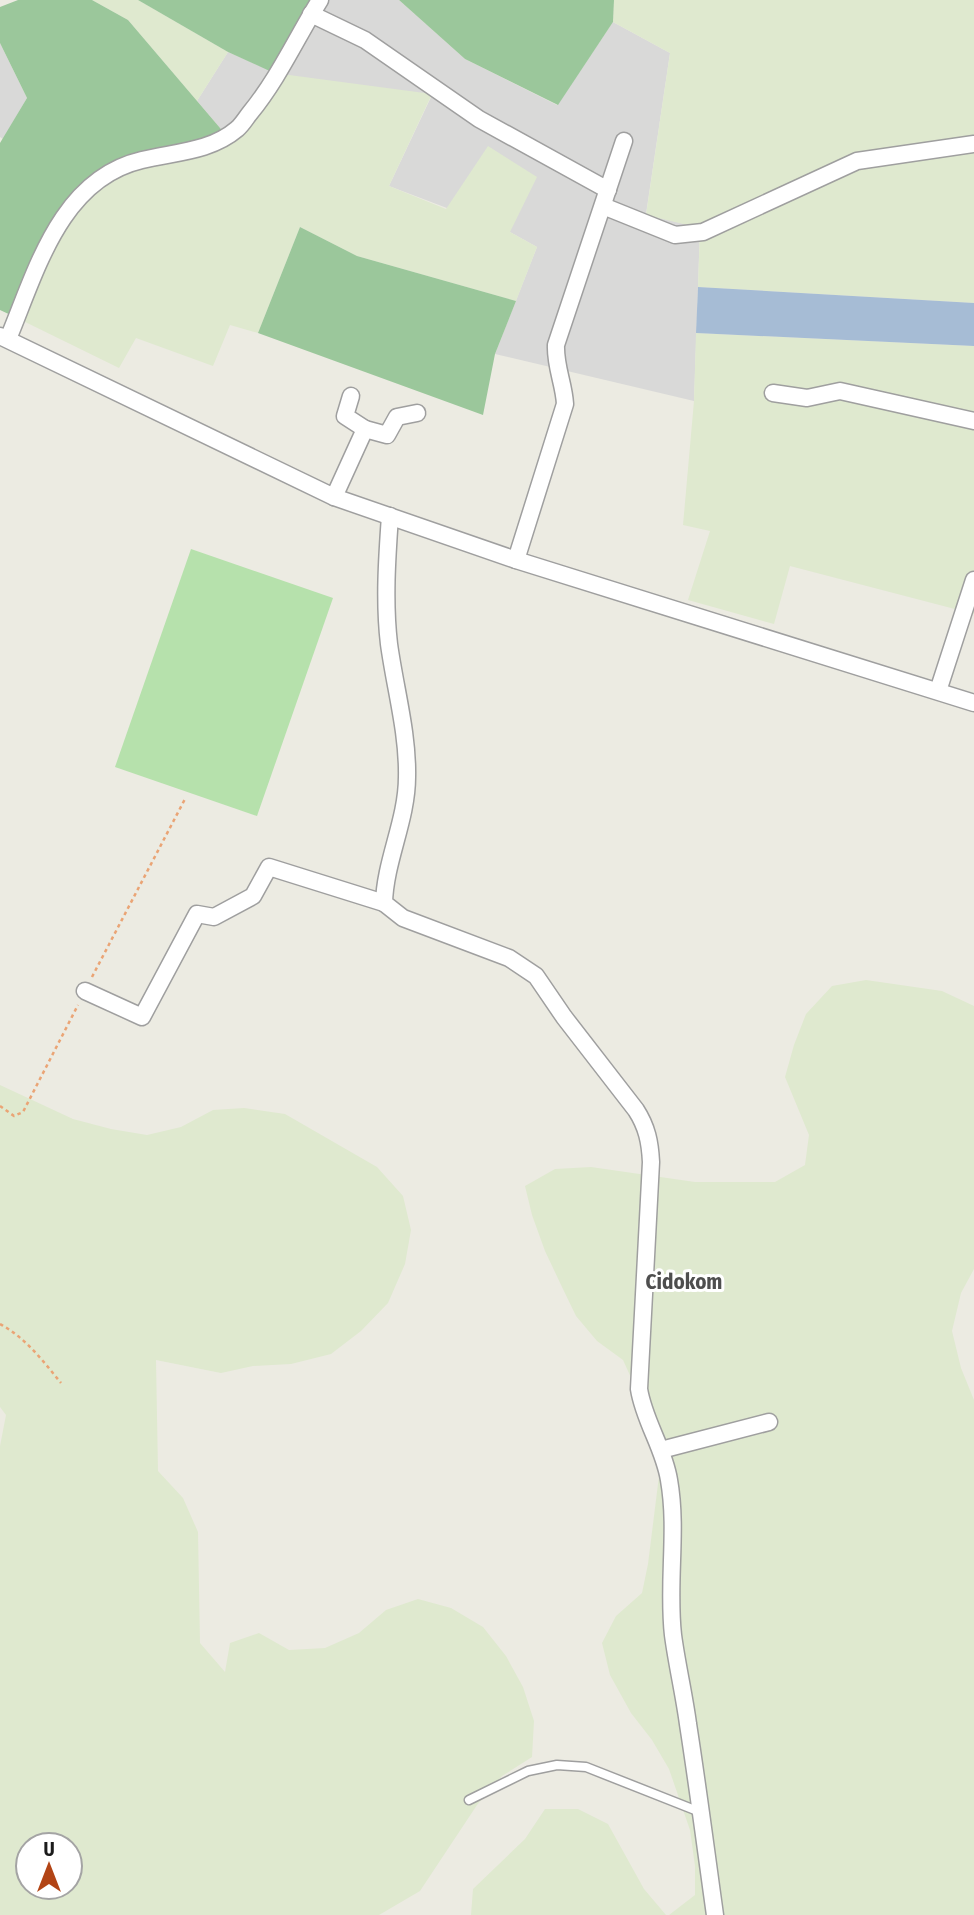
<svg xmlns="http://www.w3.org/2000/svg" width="974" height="1915" font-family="'Fira Sans Condensed',sans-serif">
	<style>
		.residential { fill: #d9d9d8 }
		.farmland { fill: #dfe9cf; fill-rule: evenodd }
		.grass { fill: #b6e1ac }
		.forest { fill: #9bc79b }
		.water { fill: #a6bcd5 }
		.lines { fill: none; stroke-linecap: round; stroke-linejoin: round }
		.service-casing { stroke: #9f9f9f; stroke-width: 11 }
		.minor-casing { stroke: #9f9f9f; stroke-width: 19 }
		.path { stroke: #eaa475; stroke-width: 2.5; stroke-dasharray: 3.5 3.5; stroke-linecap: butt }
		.service { stroke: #fff; stroke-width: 8 }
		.minor { stroke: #fff; stroke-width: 16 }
		.labels { text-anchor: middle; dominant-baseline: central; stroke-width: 6; stroke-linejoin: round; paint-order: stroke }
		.quarter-label { font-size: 21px; font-weight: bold; fill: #4e4e4e; stroke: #fff }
	</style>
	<rect width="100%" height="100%" fill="#ecebe2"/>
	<!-- residential -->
	<g class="residential">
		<polygon points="316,0 399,0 465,59 557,105 613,22 670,53 646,214 700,228 694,401 495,354 537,247 510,232 389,186 432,95 226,135 197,101 228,52 274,72"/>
		<polygon points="0,43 27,98 3,139 0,137"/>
	</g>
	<!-- farmland -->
	<g class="farmland">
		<polygon points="92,0 138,0 228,52 197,101 128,20"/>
		<polygon points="614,0 974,0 974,303 698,287 700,228 646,215 670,53 613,22"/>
		<polygon points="274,73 432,94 389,186 446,209 488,146 537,177 510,232 537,247 516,301 357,256 300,227 258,333 230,325 213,366 136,338 119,368 15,317 74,201 139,160 226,134"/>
		<polygon points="696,333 974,346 974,614 790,566 774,624 688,600 710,531 683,525 694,401"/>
		<polygon points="866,980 942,991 974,1006 974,1269 961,1293 952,1331 961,1368 974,1400 974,1915 669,1915 695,1895 695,1866 690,1830 669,1769 652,1740 631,1713 610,1675 602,1643 616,1616 642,1593 648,1564 659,1476 657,1446 648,1415 623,1360 597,1341 576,1316 562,1287 545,1251 532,1215 525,1186 555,1169 591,1167 695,1182 775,1182 805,1165 809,1135 785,1077 794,1045 806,1014 832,986"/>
		<path d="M0,1085L73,1119L111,1129L147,1135L181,1127L213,1110L244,1108L285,1114L377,1167L403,1196L411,1230L405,1264L388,1303L361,1331L331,1354L291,1364L253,1366L221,1373L156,1360L158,1471L183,1498L198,1532L200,1643L225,1672L230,1643L259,1633L289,1650L325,1648L359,1633L386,1610L418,1599L451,1608L483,1627L506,1656L523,1687L534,1721L532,1757L502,1776L477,1805L420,1891L379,1915H0V1446L6,1415L0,1407ZM28,1845H70V1887H28Z"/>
		<polygon points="545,1809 578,1809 608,1824 644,1889 666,1915 471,1915 473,1889 525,1839"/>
	</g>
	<!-- grass -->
	<polygon class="grass" points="191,549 333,598 257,816 115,767"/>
	<!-- forest -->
	<g class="forest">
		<polygon points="18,0 92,0 128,20 226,135 139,160 74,201 15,317 0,310 0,143 27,98 0,43 0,7"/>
		<polygon points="138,0 316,0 274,73 228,52"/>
		<polygon points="399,0 614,0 613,22 558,105 465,59"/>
		<polygon points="300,227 357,256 516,301 495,354 483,415 258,333"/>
	</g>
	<!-- water -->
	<polygon class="water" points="698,287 974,303 974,346 696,333"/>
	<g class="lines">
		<defs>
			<polyline id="service" points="469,1800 528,1771 557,1765 586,1767 700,1812"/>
			<g id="minor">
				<polyline points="311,14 365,40 479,119 608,190"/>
				<polyline points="603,206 675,235 703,232 857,161 974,144"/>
				<polyline points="0,336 334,497 516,560 974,703"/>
				<path d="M8,339C36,272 60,179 142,160C174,152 210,152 237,129C242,125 246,118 250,113C278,79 297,37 320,0"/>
				<polyline points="773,393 807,398 840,391 974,421"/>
				<polyline points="365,429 387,435 397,417 417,413"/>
				<polyline points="334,497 365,429 345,416 351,396"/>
				<path d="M390,516C387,558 384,602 389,644C395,688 408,733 407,777C407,820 385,861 384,903L403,918L509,958L536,976L564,1017L636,1110C647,1127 650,1142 651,1162L639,1389C644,1421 664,1448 669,1480C678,1531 667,1583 673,1635C677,1665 684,1694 688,1724C698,1788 706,1851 715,1915"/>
				<path d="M516,560L565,404C564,384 555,366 556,345L624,141"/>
				<polyline points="938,691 974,580"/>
				<polyline points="85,991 142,1017 197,914 214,917 253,896 269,867 384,903"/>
				<polyline points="661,1450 769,1422"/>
			</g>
		</defs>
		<!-- service casing -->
		<use href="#service" class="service-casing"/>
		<!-- minor casing -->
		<use href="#minor" class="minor-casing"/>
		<!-- path -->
		<g class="path">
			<polyline points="92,977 185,799"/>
			<polyline points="0,1106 14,1116 23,1112 78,1005"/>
			<path d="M0,1324C26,1338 43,1361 61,1383"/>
		</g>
		<!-- service -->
		<use href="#service" class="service"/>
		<!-- minor -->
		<use href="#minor" class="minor"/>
	</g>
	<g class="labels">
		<!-- quarter labels -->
		<g class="quarter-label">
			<text x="684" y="1282">Cidokom</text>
		</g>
	</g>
	<!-- north arrow -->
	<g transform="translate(49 1866)"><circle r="33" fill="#ffffff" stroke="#a4a4a4" stroke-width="2"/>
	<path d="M0-5L12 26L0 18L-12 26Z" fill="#b24415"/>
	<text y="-10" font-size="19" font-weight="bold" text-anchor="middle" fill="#1b1b1b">U</text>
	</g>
</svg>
